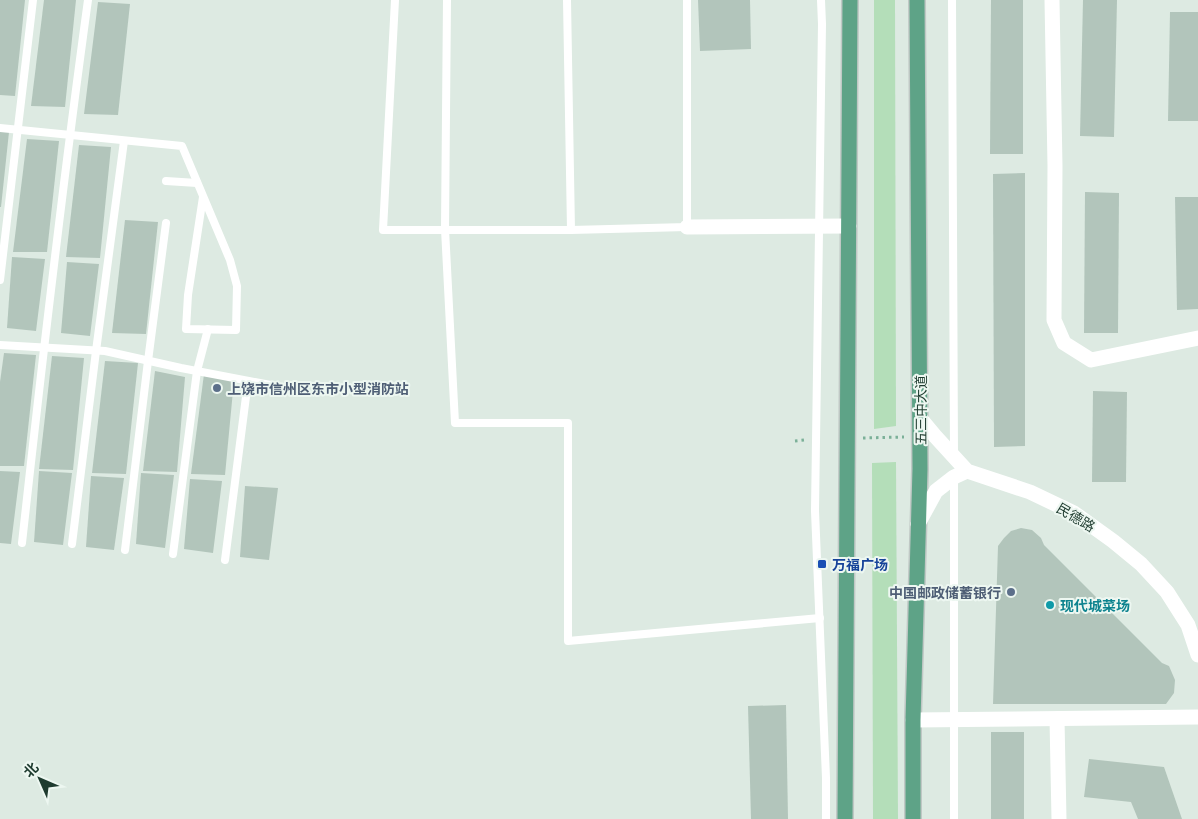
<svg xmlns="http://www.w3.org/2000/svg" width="1198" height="819" font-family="'Titillium Web','Noto Sans SC',sans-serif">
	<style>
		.green { fill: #b4deb9 }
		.building { fill: #b2c5bb }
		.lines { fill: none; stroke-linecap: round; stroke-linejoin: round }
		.primary-casing { stroke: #c0c8c5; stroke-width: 18 }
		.path { stroke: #7bb098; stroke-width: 3; stroke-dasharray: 2.5 4; stroke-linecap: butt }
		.service { stroke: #fff; stroke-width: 8 }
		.minor { stroke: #fff; stroke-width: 15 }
		.tertiary { stroke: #fff; stroke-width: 15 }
		.primary { stroke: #5ea387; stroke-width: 15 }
		.service-dot { fill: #5c6f8a; stroke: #edf7f1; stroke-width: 2 }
		.transit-dot { fill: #1a4fb4; stroke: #edf7f1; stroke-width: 2 }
		.culture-dot { fill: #0f9aa8; stroke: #edf7f1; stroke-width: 2 }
		.labels { text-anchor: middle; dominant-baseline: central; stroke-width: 4; stroke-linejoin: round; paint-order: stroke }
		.service-label { font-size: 14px; font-weight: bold; fill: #4e5e75; stroke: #edf7f1; text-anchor: start }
		.street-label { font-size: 14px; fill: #1e3b2f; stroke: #edf7f1 }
		.transit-label { font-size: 14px; font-weight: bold; fill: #164399; stroke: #edf7f1; text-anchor: start }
		.culture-label { font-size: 14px; font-weight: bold; fill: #0d838f; stroke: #edf7f1; text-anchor: start }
	</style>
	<rect width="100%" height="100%" fill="#ddeae2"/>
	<!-- green -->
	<g class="green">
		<polygon points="874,0 895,0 896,426 874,429"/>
		<polygon points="896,462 898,819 873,819 872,463"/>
	</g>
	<!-- building -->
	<g class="building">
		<polygon points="0,0 25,0 15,96 0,95"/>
		<polygon points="44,0 76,0 65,107 31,106"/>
		<polygon points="698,0 750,0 751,49 700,51"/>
		<polygon points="991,0 1023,0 1023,154 990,154"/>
		<polygon points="1083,0 1117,0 1114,137 1080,136"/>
		<polygon points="98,2 130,4 118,115 84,114"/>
		<polygon points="1170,12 1198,12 1198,121 1168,121"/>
		<polygon points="0,132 9,132 1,207 0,207"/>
		<polygon points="27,139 59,141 47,252 13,252"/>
		<polygon points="79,145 111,147 100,258 66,257"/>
		<polygon points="1025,173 1025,446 994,447 993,174"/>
		<polygon points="1085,192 1119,193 1118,333 1084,333"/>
		<polygon points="1175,197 1198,197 1198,309 1177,310"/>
		<polygon points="125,220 158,222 146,334 112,333"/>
		<polygon points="12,257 45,259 36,331 7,328"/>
		<polygon points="67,262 99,264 90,336 61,333"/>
		<polygon points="4,353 36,355 24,466 0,466 0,382"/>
		<polygon points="52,356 84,358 73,470 39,469"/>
		<polygon points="105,361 138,363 126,474 92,473"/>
		<polygon points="155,371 185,377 177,472 143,471"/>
		<polygon points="204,374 234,380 225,475 191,474"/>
		<polygon points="1093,391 1127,392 1126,482 1092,482"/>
		<polygon points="0,471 20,472 11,544 0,543"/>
		<polygon points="39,471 72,473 63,545 34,542"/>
		<polygon points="141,473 174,475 165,548 136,544"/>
		<polygon points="91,476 124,478 114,550 86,547"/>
		<polygon points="190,479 222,481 213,553 184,549"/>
		<polygon points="245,486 278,488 269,560 240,557"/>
		<polygon points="1021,528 1032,530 1041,538 1044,545 1162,663 1169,666 1175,680 1174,693 1166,704 993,704 998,546 1004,538 1011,531"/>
		<polygon points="786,705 788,819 751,819 748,706"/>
		<rect x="991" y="732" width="33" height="87"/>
		<polygon points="1089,759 1164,767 1182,819 1138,819 1131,802 1084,797"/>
	</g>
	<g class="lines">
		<defs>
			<g id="primary">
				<polyline points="845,819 850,0"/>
				<polyline points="913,819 913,720 920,469 917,0"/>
			</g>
		</defs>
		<!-- primary casing -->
		<use href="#primary" class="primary-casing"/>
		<!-- path -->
		<g class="path">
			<polyline points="863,438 904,437"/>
			<polyline points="795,441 804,440"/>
		</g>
		<!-- service -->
		<g class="service">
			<polyline points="395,0 383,230 571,230 687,227 687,0"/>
			<polyline points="447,0 445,229 455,423 568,423 568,641 820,618"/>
			<polyline points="567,0 571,230"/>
			<polyline points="821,0 822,24 815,511 826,778 826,819"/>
			<polyline points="952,0 954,455"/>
			<polyline points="0,128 182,146 230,260 237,286 236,330 186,329 188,295 203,197"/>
			<polyline points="166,181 197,183"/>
			<polyline points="0,280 33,0"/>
			<polyline points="0,345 105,351 181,368 281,387"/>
			<path d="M22,543C42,362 63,181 88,0"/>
			<polyline points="72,544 96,351 124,141"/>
			<polyline points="125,550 148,361 166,223"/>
			<polyline points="173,554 197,371 208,329"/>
			<polyline points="225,560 248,381"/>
			<polyline points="954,819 954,476"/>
		</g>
		<!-- minor -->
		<g class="minor">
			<polyline points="1052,0 1055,166 1054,320 1064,343 1091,360 1198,338"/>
			<polyline points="687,227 849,226"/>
			<polyline points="1057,719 1059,819"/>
			<polyline points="913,720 1198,717"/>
		</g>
		<!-- tertiary -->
		<g class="tertiary">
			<polyline points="920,418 935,436 967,471 1030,492 1074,513 1113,541 1141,564 1167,592 1188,625 1198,655"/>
			<polyline points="918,524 936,491 954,477 967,471"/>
		</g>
		<!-- primary -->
		<use href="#primary" class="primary"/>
	</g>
	<!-- markers -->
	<g class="service-dot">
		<circle cx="217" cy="388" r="5"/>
		<circle cx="1011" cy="592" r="5"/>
	</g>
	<rect class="transit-dot" x="817" y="559" width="10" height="10" rx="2.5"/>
	<circle class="culture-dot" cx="1050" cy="605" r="5"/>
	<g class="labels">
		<!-- service labels -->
		<g class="service-label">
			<text x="227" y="388">上饶市信州区东市小型消防站</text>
			<text x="1001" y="592" text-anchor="end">中国邮政储蓄银行</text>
		</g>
		<!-- street labels -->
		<g class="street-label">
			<text transform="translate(920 410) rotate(-90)">五三中大道</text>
			<text transform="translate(1076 517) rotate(31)">民德路</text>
		</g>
		<!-- transit labels -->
		<g class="transit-label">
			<text x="832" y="564">万福广场</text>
		</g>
		<!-- culture labels -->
		<g class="culture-label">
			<text x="1060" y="605">现代城菜场</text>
		</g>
	</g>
	<!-- north arrow -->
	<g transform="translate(40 779) rotate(315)" stroke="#edf7f1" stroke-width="4" paint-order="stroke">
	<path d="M0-4L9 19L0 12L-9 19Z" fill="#1e3b2f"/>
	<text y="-8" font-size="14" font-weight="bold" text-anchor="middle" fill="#1e3b2f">北</text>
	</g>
</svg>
